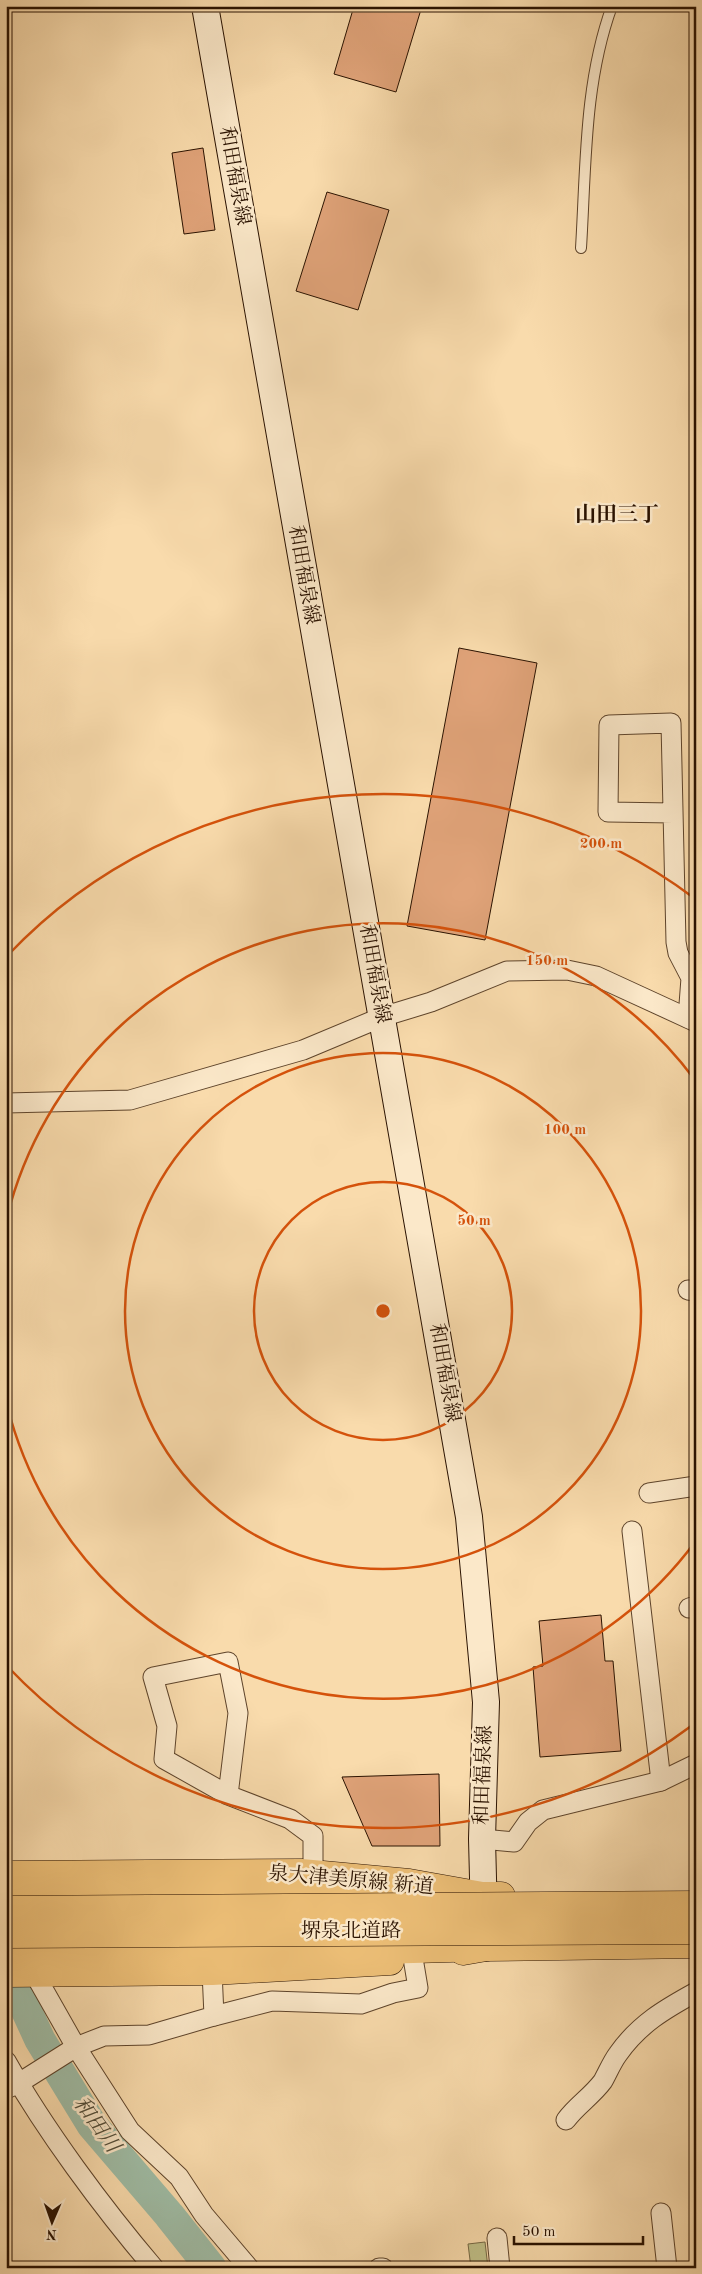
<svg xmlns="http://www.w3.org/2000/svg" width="702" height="2274" font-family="'Old Standard TT','Noto Serif JP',serif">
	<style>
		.green { fill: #c0bf87; stroke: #756844 }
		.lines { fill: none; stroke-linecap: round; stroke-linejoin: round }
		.river { stroke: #9fbca5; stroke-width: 31 }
		.building { fill: #e0a379; stroke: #2a1200 }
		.lane-casing { stroke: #5e442b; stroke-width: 12 }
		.street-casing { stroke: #5e442b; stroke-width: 21 }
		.secondary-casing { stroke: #2a1200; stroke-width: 28 }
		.primary-casing { stroke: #2a1200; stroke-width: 29 }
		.highway-casing { stroke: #2a1200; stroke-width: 29 }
		.lane { stroke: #fbe8c9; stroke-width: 10 }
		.street { stroke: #fbe8c9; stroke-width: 19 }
		.secondary { stroke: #fbe8c9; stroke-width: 26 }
		.primary { stroke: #ecbe76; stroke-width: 28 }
		.highway { stroke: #ecbe76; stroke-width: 28 }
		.highway-bridge-casing { stroke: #2a1200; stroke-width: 29; stroke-linecap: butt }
		.highway-bridge { stroke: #ecbe76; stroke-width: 28 }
		.ring { fill: none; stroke: #d5520b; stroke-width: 2.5 }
		.labels { text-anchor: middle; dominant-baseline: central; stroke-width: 5; stroke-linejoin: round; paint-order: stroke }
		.street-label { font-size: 20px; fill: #2a1200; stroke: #fbe8c9 }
		.neighbourhood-label { font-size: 21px; font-weight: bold; fill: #2a1200; stroke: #fbe8c9 }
		.water-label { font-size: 21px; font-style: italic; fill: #534e3a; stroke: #fbe8c9 }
		.centre { fill: #d5520b; stroke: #fbe8c9; stroke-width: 2.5 }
		.ring-label { font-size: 15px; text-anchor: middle; font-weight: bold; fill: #d5520b; stroke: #fbe8c9; stroke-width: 5; stroke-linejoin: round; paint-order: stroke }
	</style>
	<rect width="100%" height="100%" fill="#f9dbac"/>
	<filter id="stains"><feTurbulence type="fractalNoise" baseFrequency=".004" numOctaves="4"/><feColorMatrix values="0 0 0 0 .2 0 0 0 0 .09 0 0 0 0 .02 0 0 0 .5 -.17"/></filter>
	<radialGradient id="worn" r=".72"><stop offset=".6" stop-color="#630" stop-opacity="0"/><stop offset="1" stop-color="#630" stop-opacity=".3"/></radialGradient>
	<!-- green -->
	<polygon class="green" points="485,2242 488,2268 471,2268 468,2244"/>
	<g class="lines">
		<!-- river -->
		<polyline class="river" points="6,1966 40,2040 92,2125 169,2215 211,2268"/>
	</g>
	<!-- building -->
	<g class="building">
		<polygon points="354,6 422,6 396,92 334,74"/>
		<polygon points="203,148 215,230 184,234 172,153"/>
		<polygon points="327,192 389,210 358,310 296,291"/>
		<polygon points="459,648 537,663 485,940 407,926"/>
		<polygon points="601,1615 605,1661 613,1661 621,1751 540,1757 533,1667 543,1666 539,1621"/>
		<polygon points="439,1774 440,1846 372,1846 342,1777"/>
	</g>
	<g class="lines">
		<defs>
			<path id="lane" d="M581,248C586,167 584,83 612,6"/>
			<g id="street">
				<polyline points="673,813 608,812 609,725 671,723 676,942 678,953 691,978 688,1018"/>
				<polyline points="6,1103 130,1100 303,1050 382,1017 431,1002 507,971 567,970 596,976 696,1022"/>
				<polyline points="688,1290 696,1291"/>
				<polyline points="649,1493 696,1486"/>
				<polyline points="632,1531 661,1781"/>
				<polyline points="689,1608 696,1606"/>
				<polyline points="228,1795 238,1713 228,1662 153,1677 167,1726 164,1759 228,1795 290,1819 313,1836 313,1874"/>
				<polyline points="482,1839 514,1842 528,1822 543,1810 661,1781 696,1764"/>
				<polyline points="34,1973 76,2047 130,2131 179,2177 204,2215 249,2268"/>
				<polyline points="214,2016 272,2001 361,2004 393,1993 418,1988 413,1958"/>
				<path d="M6,2061C45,2130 102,2207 154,2268"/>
				<polyline points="6,2089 19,2083 76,2047 104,2036 149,2035 214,2016 212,1971"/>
				<path d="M566,2120C576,2106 592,2096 603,2081C608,2072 612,2062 618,2054C639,2024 665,2009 696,1992"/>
				<polyline points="661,2213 667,2268"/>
				<polyline points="497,2238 500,2268"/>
				<polyline points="379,2268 383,2268"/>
			</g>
			<polyline id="secondary" points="205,6 469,1517 486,1702 482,1839 484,1917"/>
			<g id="primary">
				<polyline points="6,1875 301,1873 409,1883 482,1896 501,1896"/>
				<polyline points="463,1951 486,1947 696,1944"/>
				<polyline points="6,1973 212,1971 390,1961"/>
			</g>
			<g id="highway">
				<polyline points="6,1892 304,1889 398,1897"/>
				<polyline points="6,1954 304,1952 486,1947"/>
			</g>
		</defs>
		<!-- lane casing -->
		<use href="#lane" class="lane-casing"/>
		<!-- street casing -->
		<use href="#street" class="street-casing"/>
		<!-- secondary casing -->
		<use href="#secondary" class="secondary-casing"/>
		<!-- primary casing -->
		<use href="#primary" class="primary-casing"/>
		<!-- highway casing -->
		<use href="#highway" class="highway-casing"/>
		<!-- lane -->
		<use href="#lane" class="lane"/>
		<!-- street -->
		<use href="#street" class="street"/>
		<!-- secondary -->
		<use href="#secondary" class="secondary"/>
		<!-- primary -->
		<use href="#primary" class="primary"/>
		<!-- highway -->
		<use href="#highway" class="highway"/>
		<defs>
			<g id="highway-bridge">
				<polyline points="6,1910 696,1905"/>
				<polyline points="6,1934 696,1930"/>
			</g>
		</defs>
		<!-- highway-bridge casing -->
		<use href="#highway-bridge" class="highway-bridge-casing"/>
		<!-- highway-bridge -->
		<use href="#highway-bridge" class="highway-bridge"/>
	</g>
	<!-- distance rings -->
	<g class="ring">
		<circle cx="383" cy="1311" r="129"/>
		<circle cx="383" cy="1311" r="258"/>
		<path d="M695 1542A388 388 0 0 1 7 1405M7 1217A388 388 0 0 1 695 1080"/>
		<path d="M694 1724A517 517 0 0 1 8 1667M8 955A517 517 0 0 1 694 898"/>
	</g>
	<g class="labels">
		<!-- street labels -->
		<g class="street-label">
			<text transform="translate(234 176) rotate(80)">和田福泉線</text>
			<text transform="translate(303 575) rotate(80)">和田福泉線</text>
			<text transform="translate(374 974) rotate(80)">和田福泉線</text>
			<text transform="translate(444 1373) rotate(80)">和田福泉線</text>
			<text transform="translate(484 1775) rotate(-88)">和田福泉線</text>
			<text transform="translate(351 1881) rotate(5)">泉大津美原線 新道</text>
			<text x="351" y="1932">堺泉北道路</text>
		</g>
		<!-- neighbourhood labels -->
		<g class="neighbourhood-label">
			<text x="617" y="515">山田三丁</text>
		</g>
		<!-- water labels -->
		<g class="water-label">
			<text transform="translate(96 2125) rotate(54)">和田川</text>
		</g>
	</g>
	<circle cx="383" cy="1311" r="8" class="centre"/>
	<g class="ring-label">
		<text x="601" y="848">200 m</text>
		<text x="547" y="965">150 m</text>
		<text x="565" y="1134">100 m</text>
		<text x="474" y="1225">50 m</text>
	</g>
	<!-- margin -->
	<rect width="702" height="2274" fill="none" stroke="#f9dbac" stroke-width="25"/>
	<rect x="8" y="8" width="687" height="2259" fill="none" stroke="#2a1200" stroke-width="2.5"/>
	<rect x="12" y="12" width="677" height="2249" fill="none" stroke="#2a1200"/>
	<!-- north arrow -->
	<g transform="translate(52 2222) rotate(182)" stroke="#fbe8c9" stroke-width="4" paint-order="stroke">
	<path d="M0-4L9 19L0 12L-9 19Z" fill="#2a1200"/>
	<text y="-8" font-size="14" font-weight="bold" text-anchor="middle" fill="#2a1200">N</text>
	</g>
	<!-- scale -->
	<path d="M514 2236v8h129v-8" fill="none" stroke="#2a1200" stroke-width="2.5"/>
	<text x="522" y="2236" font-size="15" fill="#2a1200" stroke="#fbe8c9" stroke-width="4" paint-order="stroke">50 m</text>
	<rect width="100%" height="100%" filter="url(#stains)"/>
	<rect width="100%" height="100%" fill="url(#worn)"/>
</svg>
